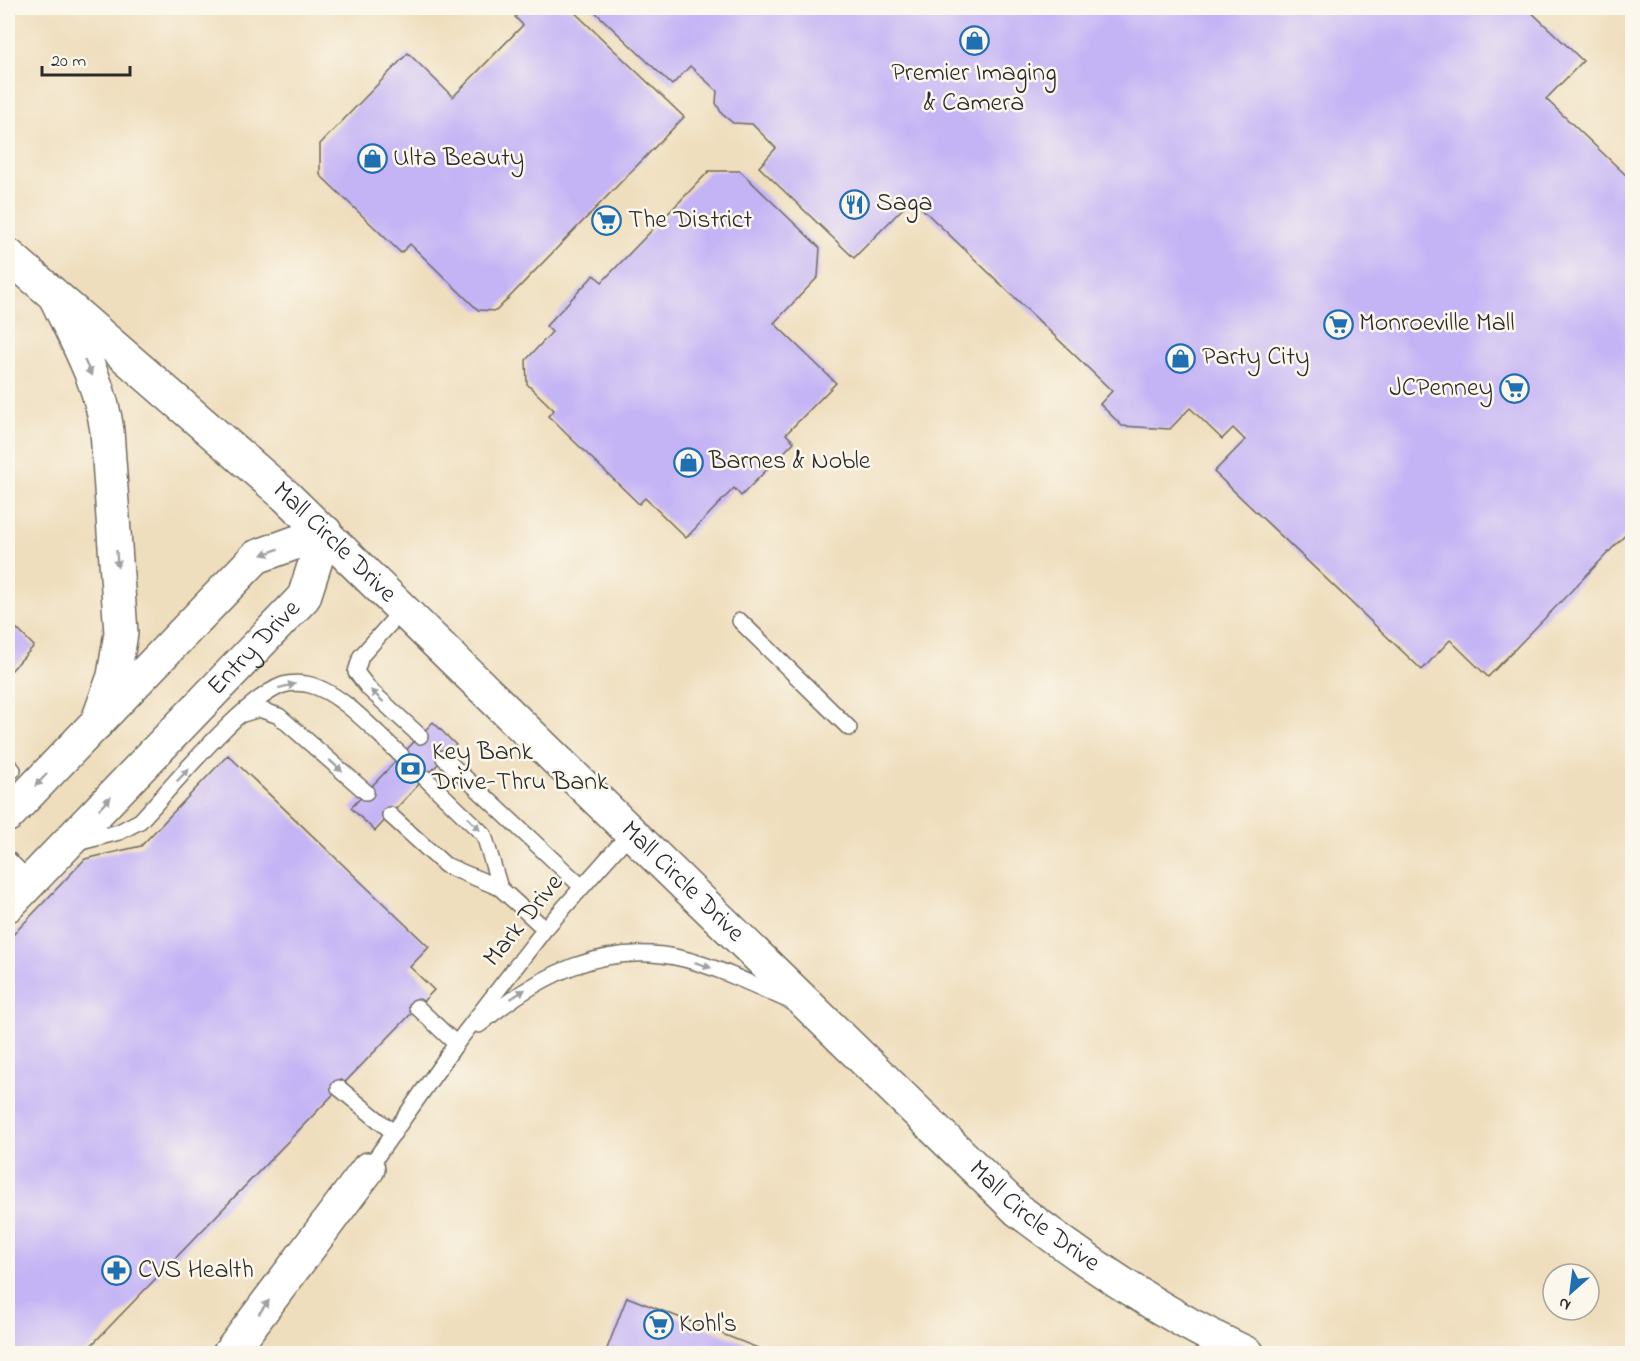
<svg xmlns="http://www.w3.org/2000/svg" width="1640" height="1361" font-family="'Indie Flower',sans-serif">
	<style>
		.building { fill: #c4b3f5 }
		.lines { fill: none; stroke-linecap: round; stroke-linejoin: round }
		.service-casing { stroke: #706a5e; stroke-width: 18 }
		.tertiary-casing { stroke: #706a5e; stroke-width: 36 }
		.secondary-casing { stroke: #706a5e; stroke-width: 36 }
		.trunk-casing { stroke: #706a5e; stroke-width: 36 }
		.service { stroke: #fff; stroke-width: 15 }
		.tertiary { stroke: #fff; stroke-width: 33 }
		.secondary { stroke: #fff; stroke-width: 33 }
		.trunk { stroke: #fff; stroke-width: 33 }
		.oneway { fill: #a0a0a0 }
		.labels { text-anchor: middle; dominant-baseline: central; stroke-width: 5; stroke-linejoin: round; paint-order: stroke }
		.poi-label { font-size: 26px; fill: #2b2b2b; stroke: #fbf7ec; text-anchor: start }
		.street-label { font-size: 26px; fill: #2b2b2b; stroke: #fbf7ec }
	</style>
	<rect width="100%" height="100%" fill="#fbf7ec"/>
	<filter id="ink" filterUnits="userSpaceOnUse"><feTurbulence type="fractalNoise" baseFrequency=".0167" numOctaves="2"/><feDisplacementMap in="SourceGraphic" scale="12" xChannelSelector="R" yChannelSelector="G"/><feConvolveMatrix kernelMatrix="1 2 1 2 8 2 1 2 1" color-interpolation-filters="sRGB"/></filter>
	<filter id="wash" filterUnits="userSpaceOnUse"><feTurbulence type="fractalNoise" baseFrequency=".008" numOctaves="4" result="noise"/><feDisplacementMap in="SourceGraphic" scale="24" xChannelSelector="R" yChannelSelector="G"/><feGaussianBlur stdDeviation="1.35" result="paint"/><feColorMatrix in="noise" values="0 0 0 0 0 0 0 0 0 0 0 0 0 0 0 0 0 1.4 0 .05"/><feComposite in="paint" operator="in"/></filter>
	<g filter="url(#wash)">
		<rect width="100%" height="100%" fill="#efdebd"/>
		<g id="blocks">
			<!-- building -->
			<g class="building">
				<polygon points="524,8 570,8 684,117 496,311 478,310 410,244 401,253 320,175 320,144 408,53 453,97 523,25 515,17"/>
				<polygon points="591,8 1527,8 1583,61 1546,99 1629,178 1632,175 1632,528 1488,677 1450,640 1422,670 1214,472 1245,440 1233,428 1222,439 1190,408 1170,429 1122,426 1100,404 1112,391 912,199 854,258 759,167 776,148 752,124 733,123 722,114 716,103 717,91 690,66 672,85"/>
				<polygon points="709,171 740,171 820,248 818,277 774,323 836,383 786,434 794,442 741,496 734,488 686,538 645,498 639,504 548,416 554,410 527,384 526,360 552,332 546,326 594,275 602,282"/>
				<polygon points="8,620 34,646 8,674"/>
				<polygon points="433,722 456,745 375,831 351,808"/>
				<polygon points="228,755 429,947 410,967 434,990 83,1354 8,1354 8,940 85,859 141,846"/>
				<polygon points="627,1297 771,1353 771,1354 605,1354"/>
			</g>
		</g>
	</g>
	<g filter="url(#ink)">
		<use href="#blocks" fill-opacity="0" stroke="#706a5e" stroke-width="1.5"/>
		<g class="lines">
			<defs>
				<g id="service">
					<polyline points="404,608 361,656 356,672 369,689 420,736"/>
					<polyline points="740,621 849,728"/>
					<polyline points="243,714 259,709 279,716 366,792"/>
					<polyline points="444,758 582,887"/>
					<polyline points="8,765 13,770"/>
					<polyline points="425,778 484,835 500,888"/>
					<polyline points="390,815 445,865 500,888 545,929"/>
					<path d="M73,844L119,832L140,821C172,787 242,700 283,685C290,683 299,683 306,684C340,690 376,733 401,755"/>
					<polyline points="8,859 30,881"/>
					<polyline points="417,1007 456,1044"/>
					<path d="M479,1025C538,975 605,940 684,959C720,968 755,986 790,1001"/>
					<polyline points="339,1088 394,1133"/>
					<polyline points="368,1169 456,1044 545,929 632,831"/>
				</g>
				<g id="tertiary">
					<path id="s1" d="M8,255L286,496L1018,1210C1091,1265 1165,1316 1248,1354"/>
				</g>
				<g id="secondary">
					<path d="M55,296C75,339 101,383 107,431L121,633L114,676L97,723"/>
					<polyline points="8,815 256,557 325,532"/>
					<path id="s2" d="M8,905L304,597L325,532"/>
				</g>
				<polyline id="trunk" points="229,1354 368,1169"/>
			</defs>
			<!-- service casing -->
			<use href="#service" class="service-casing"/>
			<!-- tertiary casing -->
			<use href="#tertiary" class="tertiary-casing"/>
			<!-- secondary casing -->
			<use href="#secondary" class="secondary-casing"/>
			<!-- trunk casing -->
			<use href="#trunk" class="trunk-casing"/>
			<!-- service -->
			<use href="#service" class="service"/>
			<!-- tertiary -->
			<use href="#tertiary" class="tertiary"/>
			<!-- secondary -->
			<use href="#secondary" class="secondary"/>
			<!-- trunk -->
			<use href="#trunk" class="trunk"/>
		</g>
		<!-- one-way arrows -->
		<defs><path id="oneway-solid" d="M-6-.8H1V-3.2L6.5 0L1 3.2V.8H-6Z" transform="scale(1.5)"/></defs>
		<g class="oneway">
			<use href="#oneway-solid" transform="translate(88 368) rotate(65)"/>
			<use href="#oneway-solid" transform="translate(270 552) rotate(160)"/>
			<use href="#oneway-solid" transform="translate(117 559) rotate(86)"/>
			<use href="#oneway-solid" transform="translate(287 686) rotate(-14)"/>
			<use href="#oneway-solid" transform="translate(377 696) rotate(-137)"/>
			<use href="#oneway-solid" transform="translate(336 766) rotate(42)"/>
			<use href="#oneway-solid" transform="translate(183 775) rotate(-46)"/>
			<use href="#oneway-solid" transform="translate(41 780) rotate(134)"/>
			<use href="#oneway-solid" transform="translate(105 803) rotate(-46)"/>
			<use href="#oneway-solid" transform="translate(474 824) rotate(46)"/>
			<use href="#oneway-solid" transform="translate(703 965) rotate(19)"/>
			<use href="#oneway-solid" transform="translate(518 994) rotate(-33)"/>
			<use href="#oneway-solid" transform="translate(264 1307) rotate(-53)"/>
		</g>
	</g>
	<!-- icons -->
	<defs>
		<symbol id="shop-ring" viewBox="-11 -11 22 22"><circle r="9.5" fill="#fbf7ec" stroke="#1f6fb2" stroke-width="1.5"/><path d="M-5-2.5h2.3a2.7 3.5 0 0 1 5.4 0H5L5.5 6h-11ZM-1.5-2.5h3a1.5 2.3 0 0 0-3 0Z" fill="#1f6fb2"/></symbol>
		<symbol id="restaurant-ring" viewBox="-11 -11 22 22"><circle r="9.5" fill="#fbf7ec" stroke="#1f6fb2" stroke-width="1.5"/><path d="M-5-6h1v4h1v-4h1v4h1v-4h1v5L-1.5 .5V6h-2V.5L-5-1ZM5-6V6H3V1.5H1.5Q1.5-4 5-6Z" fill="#1f6fb2"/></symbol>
		<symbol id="supermarket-ring" viewBox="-11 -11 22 22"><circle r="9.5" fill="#fbf7ec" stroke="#1f6fb2" stroke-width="1.5"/><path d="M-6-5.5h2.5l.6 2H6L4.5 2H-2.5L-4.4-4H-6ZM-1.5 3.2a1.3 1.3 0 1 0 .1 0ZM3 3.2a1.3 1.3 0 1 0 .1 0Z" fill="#1f6fb2"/></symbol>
		<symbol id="bank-ring" viewBox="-11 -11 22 22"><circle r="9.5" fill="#fbf7ec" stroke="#1f6fb2" stroke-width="1.5"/><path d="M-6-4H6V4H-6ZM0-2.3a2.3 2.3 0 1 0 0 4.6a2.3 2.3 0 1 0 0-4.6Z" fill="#1f6fb2"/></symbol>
		<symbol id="pharmacy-ring" viewBox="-11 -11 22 22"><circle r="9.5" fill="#fbf7ec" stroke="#1f6fb2" stroke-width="1.5"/><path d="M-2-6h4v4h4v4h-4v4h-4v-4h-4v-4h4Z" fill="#1f6fb2"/></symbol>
	</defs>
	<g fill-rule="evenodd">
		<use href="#shop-ring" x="958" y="24" width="33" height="33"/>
		<use href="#shop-ring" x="356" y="142" width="33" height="33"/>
		<use href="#restaurant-ring" x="838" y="188" width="33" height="33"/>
		<use href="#supermarket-ring" x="590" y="204" width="33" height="33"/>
		<use href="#supermarket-ring" x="1322" y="308" width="33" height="33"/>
		<use href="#shop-ring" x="1164" y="342" width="33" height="33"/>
		<use href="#supermarket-ring" x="1498" y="372" width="33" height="33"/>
		<use href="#shop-ring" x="672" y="446" width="33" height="33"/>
		<use href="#bank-ring" x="394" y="752" width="33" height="33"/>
		<use href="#pharmacy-ring" x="100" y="1254" width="33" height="33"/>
		<use href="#supermarket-ring" x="642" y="1308" width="33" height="33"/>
	</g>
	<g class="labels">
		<!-- poi labels -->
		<g class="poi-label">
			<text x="974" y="74" text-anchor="middle">Premier Imaging<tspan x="974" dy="30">&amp; Camera</tspan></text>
			<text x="393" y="159">Ulta Beauty</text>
			<text x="876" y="204">Saga</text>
			<text x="628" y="221">The District</text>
			<text x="1359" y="324">Monroeville Mall</text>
			<text x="1202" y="358">Party City</text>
			<text x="1493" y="389" text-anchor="end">JCPenney</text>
			<text x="709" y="462">Barnes &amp; Noble</text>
			<text x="432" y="753">Key Bank<tspan x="432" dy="30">Drive-Thru Bank</tspan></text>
			<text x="138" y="1271">CVS Health</text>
			<text x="679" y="1325">Kohl's</text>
		</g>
		<!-- street labels -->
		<g class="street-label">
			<text stroke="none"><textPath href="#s1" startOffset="435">Mall Circle Drive</textPath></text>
			<text stroke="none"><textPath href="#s2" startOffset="356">Entry Drive</textPath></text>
			<text stroke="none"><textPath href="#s1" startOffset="921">Mall Circle Drive</textPath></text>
			<text transform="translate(524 921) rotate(-51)">Mark Drive</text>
			<text stroke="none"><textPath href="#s1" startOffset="1407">Mall Circle Drive</textPath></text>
		</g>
	</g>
	<!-- margin -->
	<rect width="1640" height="1361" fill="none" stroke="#fbf7ec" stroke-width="30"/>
	<!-- north arrow -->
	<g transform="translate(1571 1292) rotate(208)"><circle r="28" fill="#fbf7ec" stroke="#a8a59f" stroke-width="1.5"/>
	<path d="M0-4.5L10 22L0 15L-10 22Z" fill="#1f6fb2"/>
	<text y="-9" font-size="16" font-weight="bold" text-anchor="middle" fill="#2b2b2b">N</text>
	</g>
	<!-- scale -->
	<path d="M42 66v9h88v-9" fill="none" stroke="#2b2b2b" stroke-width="3"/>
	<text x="51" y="66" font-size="18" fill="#2b2b2b" stroke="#fbf7ec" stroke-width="4.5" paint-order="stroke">20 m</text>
</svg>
